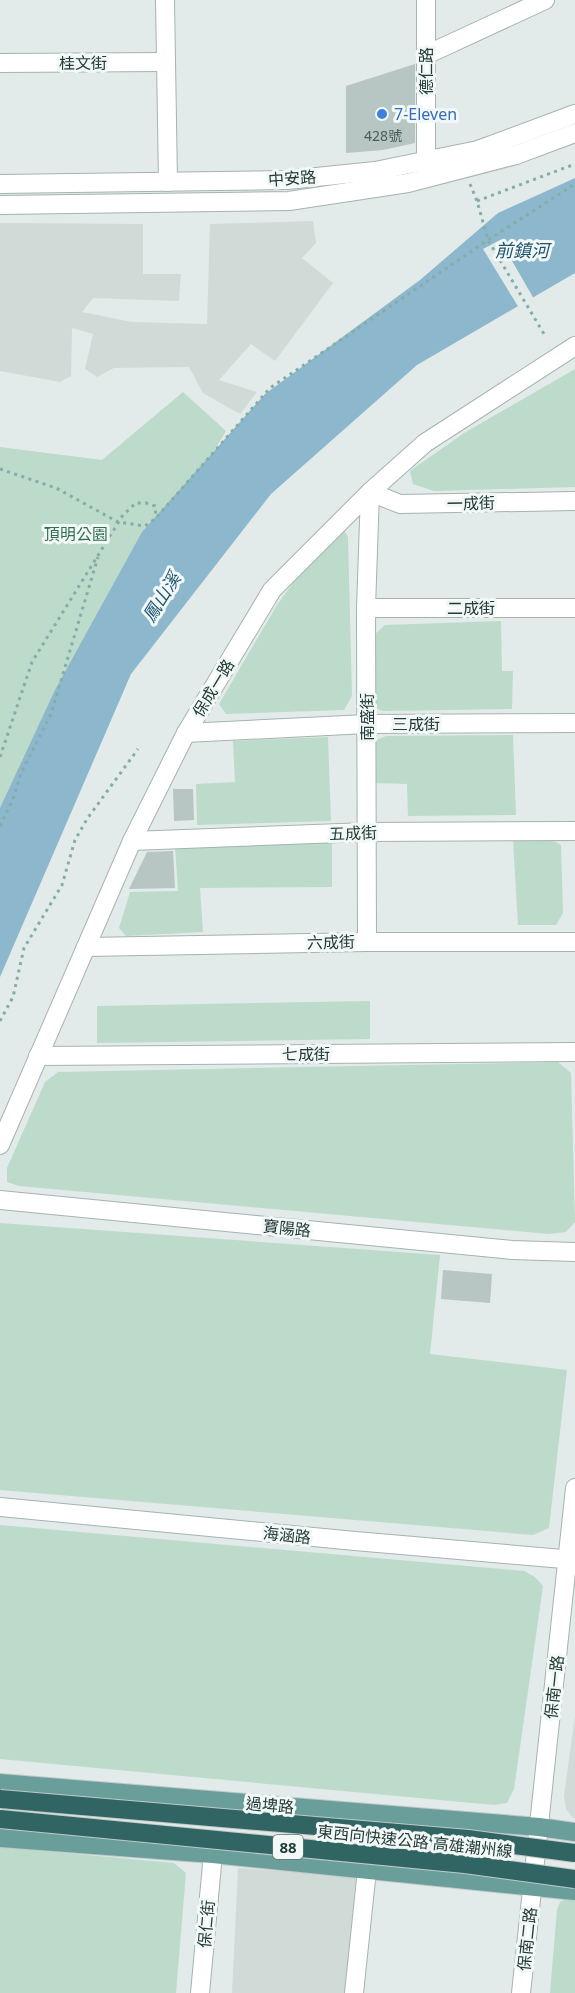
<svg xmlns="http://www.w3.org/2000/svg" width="575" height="1993" font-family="'Noto Sans','Noto Sans TC',sans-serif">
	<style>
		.built { fill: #d0dbd8 }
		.green { fill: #bcdbca }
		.water { fill: #8db7cd }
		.pier { fill: #e2ebe9 }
		.building { fill: #b7c6c2 }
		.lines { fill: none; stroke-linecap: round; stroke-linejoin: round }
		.minor-casing { stroke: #a5b3b1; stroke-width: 20 }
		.major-casing { stroke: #c1c8c8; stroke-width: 20 }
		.path { stroke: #84ada8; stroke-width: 3; stroke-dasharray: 3 4.5; stroke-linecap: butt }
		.minor { stroke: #fff; stroke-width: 18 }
		.major { stroke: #699e9a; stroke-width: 18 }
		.highway-bridge-casing { stroke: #c1c8c8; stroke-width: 20; stroke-linecap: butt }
		.highway-bridge { stroke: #316564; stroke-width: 18 }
		.shop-dot { fill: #3f7fe0; stroke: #f2f8f6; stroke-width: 2 }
		.labels { text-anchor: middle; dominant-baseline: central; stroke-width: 6; stroke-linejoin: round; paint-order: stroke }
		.number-label { font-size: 14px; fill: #485e5b }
		.shield { fill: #f2f8f6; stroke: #617472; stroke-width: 1.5 }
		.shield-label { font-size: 15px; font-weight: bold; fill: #233b39 }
		.street-label { font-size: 16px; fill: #233b39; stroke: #f2f8f6 }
		.shop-label { font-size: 16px; fill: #366cbe; stroke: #f2f8f6; text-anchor: start }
		.park-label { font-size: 16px; fill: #306f54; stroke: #f2f8f6 }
		.water-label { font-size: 18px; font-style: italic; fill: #215673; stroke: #f2f8f6 }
	</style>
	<rect width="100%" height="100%" fill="#e2ebe9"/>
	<!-- built -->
	<g class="built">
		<polygon points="313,221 316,243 302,258 333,283 275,361 251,344 219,380 257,392 240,414 203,393 189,367 114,368 97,377 85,369 93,334 72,328 71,376 60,382 0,371 0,223 143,224 143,274 181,274 179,301 93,298 82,312 132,322 207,324 210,224"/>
		<polygon points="575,1715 575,1818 573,1818 566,1809 564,1796"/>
		<polygon points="238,1868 358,1876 349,1993 232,1993"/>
	</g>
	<!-- green -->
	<g class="green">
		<polygon points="575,369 575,487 434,491 413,484 410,471 464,433"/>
		<polygon points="183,392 226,431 52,721 0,838 0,447 102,460"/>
		<polygon points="344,530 348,537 352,696 344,710 226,714 219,704 277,605 319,547"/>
		<polygon points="501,621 502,671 513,671 512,709 383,711 373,707 374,635 385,625"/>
		<polygon points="513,735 516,815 408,816 407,784 375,783 374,741 386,736"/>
		<polygon points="328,737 331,821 197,825 196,784 235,782 233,741"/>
		<polygon points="513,840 554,841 561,845 563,913 556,925 518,925"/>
		<polygon points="332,843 332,887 200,888 203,932 126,936 119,928 130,892 178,891 175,845"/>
		<polygon points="370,1001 370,1039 97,1043 97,1006"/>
		<polygon points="558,1062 571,1073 575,1222 566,1232 549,1234 19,1186 7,1182 7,1168 45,1082 58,1072"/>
		<polygon points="0,1223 440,1255 430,1354 567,1370 549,1528 533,1535 0,1490"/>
		<polygon points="0,1525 524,1571 535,1577 543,1586 514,1789 507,1803 494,1805 0,1759"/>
		<polygon points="0,1847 174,1863 186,1873 176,1993 0,1993"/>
		<polygon points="568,1898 575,1898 575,1993 550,1993 557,1910 560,1902"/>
	</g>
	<!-- water -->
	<polygon class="water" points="575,178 575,273 417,365 271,494 131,674 0,977 0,808 55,690 142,532 265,394 420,280 498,213"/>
	<!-- pier -->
	<polygon class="pier" points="500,240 534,299 519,308 483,249"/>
	<!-- building -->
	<g class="building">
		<polygon points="415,64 415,143 383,150 346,153 346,86"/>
		<polygon points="173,789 193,789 194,820 174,821"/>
		<polygon points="173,851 175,888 129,889 147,852"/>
		<polygon points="443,1270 492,1274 490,1303 441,1299"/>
	</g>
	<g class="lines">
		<defs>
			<g id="minor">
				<polyline points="165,0 168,182"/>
				<polyline points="426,0 426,160 428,170"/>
				<polyline points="426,55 545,0"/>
				<polyline points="0,63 166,62"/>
				<polyline points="0,184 287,180 375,171 478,150 575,114"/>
				<polyline points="0,205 289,201 408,183 516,155 575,133"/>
				<polyline points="366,608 575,608"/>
				<polyline points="186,733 367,724 575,723"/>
				<polyline points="132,841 367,832 575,831"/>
				<polyline points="367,942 366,608 370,492 400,504 575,501"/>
				<polyline points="86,947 367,942 575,942"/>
				<polyline points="38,1056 575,1052"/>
				<polyline points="0,1145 132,841 186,733 272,590 370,492 425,443 575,346"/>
				<polyline points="0,1200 512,1250 575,1252"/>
				<polyline points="0,1507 355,1541 575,1560"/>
				<polyline points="200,1993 213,1854"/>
				<polyline points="354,1993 367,1870"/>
				<polyline points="521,1993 575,1488"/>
			</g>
			<g id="major">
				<polyline points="0,1783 539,1827 575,1832"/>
				<polyline points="0,1838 213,1854 575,1891"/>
			</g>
		</defs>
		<!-- minor casing -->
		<use href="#minor" class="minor-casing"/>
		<!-- major casing -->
		<use href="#major" class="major-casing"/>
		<!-- path -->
		<g class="path">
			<polyline points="470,184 477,201 488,240 544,334"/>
			<polyline points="477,201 575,164"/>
			<polyline points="0,469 56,488 118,522 145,526 156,518 270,388 488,240 575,184"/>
			<polyline points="0,757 32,662 123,515 136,503 146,503 155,506 156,518"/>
			<polyline points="0,826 13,799 21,773 51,714 98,557"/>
			<polyline points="0,1021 13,997 24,948 62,885 75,840 87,819 138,749"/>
		</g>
		<!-- minor -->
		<use href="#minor" class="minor"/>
		<!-- major -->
		<use href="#major" class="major"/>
		<defs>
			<g id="highway-bridge">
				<polyline points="0,1799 468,1839 575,1853"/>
				<polyline points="0,1819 465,1864 575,1879"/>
			</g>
		</defs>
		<!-- highway-bridge casing -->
		<use href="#highway-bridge" class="highway-bridge-casing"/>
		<!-- highway-bridge -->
		<use href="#highway-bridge" class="highway-bridge"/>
	</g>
	<!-- markers -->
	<circle class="shop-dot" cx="382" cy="114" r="6"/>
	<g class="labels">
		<!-- number labels -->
		<g class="number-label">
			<text x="383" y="135">428號</text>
		</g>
		<!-- shield labels -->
		<rect class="shield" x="273" y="1835" width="30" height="24" rx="4.5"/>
		<g class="shield-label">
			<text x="288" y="1847">88</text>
		</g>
		<!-- street labels -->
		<g class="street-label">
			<text x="83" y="63">桂文街</text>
			<text transform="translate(426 71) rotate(-90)">德仁路</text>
			<text transform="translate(292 178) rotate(-4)">中安路</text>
			<text transform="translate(471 503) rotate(-1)">一成街</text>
			<text x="471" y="608">二成街</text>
			<text transform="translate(213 688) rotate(-59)">保成一路</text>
			<text transform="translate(367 717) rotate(-90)">南盛街</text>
			<text x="416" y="724">三成街</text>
			<text transform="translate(353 833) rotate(-2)">五成街</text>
			<text transform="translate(331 942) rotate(-1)">六成街</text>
			<text x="306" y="1054">七成街</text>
			<text transform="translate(287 1228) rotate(6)">寶陽路</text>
			<text transform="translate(287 1535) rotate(6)">海涵路</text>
			<text transform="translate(554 1687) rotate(-84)">保南一路</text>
			<text transform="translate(270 1805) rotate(5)">過埤路</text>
			<text transform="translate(415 1841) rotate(6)">東西向快速公路 高雄潮州線</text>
			<text transform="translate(206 1924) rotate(-85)">保仁街</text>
			<text transform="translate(527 1939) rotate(-84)">保南二路</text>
		</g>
		<!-- shop labels -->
		<g class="shop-label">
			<text x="394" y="114">7-Eleven</text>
		</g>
		<!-- park labels -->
		<g class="park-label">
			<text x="76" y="534">頂明公園</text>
		</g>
		<!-- water labels -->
		<g class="water-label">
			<text x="522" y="250">前鎮河</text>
			<text transform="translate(161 597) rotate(-58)">鳳山溪</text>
		</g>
	</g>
</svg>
